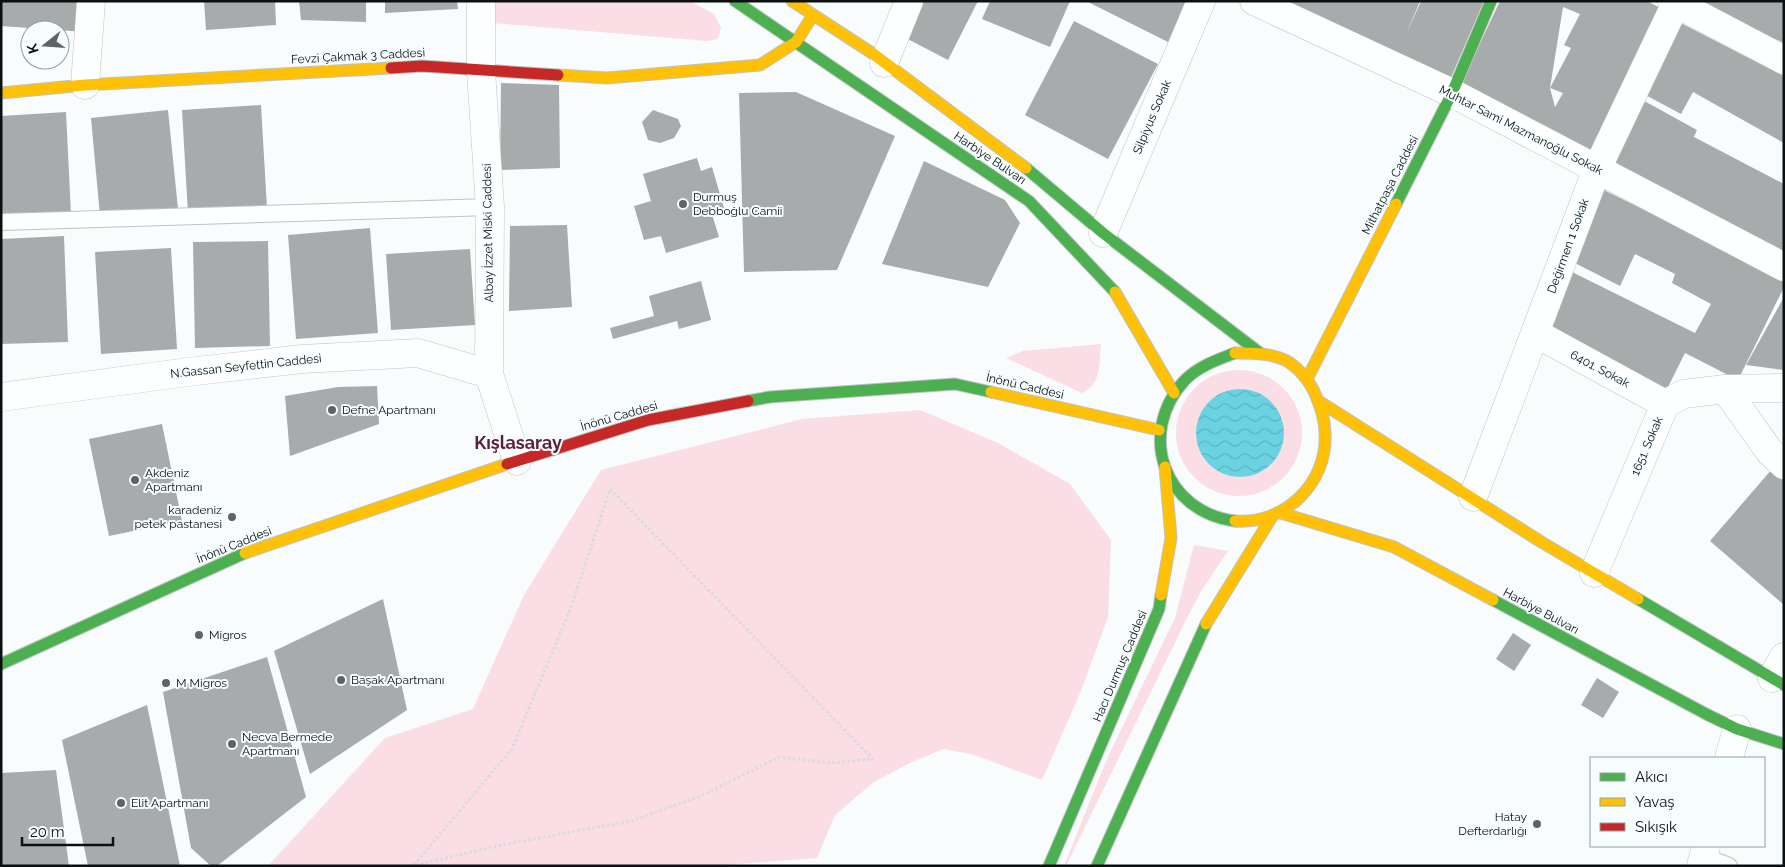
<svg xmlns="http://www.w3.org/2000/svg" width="1785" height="867" font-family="Raleway,sans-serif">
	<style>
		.green { fill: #fadde5 }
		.water { fill: url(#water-waves) }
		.building { fill: #a7abac; fill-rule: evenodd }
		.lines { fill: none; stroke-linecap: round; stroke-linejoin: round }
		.lane-casing { stroke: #bfc3c4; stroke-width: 18 }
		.street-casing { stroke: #bfc3c4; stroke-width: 29 }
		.fast-casing { stroke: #bfc3c4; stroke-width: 13 }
		.slow-casing { stroke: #bfc3c4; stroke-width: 13 }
		.jam-casing { stroke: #bfc3c4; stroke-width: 13 }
		.path { stroke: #dadcdc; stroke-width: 3; stroke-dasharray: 2.5 2.5; stroke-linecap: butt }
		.lane { stroke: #feffff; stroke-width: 16 }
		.street { stroke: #feffff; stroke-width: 28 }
		.fast { stroke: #4caf50; stroke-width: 11 }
		.slow { stroke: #ffc107; stroke-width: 11 }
		.jam { stroke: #c62828; stroke-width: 11 }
		.poi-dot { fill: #5e6363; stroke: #f6fdfe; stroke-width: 2 }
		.labels { text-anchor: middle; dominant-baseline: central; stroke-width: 4; stroke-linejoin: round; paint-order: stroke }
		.street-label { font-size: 12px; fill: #0b1011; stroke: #f6fdfe }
		.poi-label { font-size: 12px; fill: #0b1011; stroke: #f6fdfe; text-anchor: start }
		.district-label { font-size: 18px; font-weight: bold; fill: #601d37; stroke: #f6fdfe }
	</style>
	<defs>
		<pattern id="water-waves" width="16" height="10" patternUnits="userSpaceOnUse" patternTransform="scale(1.25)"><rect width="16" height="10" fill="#6ad3e2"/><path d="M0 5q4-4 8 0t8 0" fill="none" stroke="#5bb4c1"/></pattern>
	</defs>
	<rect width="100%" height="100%" fill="#f8fcfc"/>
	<!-- green -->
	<g class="green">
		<polygon points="493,1 690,1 714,14 721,28 718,39 707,41 493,23"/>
		<path d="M1101,344C1099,363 1102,384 1082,393L1006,358L1023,351Z"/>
		<circle cx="1239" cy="433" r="63"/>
		<polygon points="920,410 998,443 1070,484 1111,540 1108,617 1081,691 1042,780 971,754 943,749 910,763 874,782 835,815 817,858 711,866 268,866 385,738 473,709 524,595 601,470 802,419"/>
		<polygon points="1194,545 1228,551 1203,588 1187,618 1066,866 1064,866 1106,761 1175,618"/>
	</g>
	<!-- water -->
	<circle class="water" cx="1240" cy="433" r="44"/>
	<!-- building -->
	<g class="building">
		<polygon points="1,1 87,1 85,32 1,26"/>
		<polygon points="204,1 275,1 276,25 206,30"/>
		<polygon points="299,1 366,1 366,22 301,20"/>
		<polygon points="385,1 457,1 458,9 385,13"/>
		<polygon points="918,1 978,1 948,60 900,35"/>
		<polygon points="990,1 1070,1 1050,47 982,19"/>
		<polygon points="1086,1 1193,1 1172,44"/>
		<polygon points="1270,1 1420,1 1406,35 1421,1 1484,1 1449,82"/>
		<path d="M1500,1H1647L1666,11L1590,156L1458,90ZM1563,7L1580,14L1564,45L1571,48L1550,88ZM1550,88L1563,93L1555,107Z"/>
		<polygon points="1691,1 1784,1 1784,43"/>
		<polygon points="1074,21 1158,64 1108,159 1025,115"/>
		<polygon points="1677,21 1784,76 1784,143 1693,92 1681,114 1638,91"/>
		<polygon points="501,83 559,85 560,168 500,170"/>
		<polygon points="796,92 895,136 837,270 744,272 739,93"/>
		<polygon points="1637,97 1697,130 1694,137 1784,184 1784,256 1604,161"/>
		<polygon points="261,105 267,208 188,214 182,110"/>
		<polygon points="168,110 178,209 100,216 91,118"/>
		<polygon points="653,110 678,119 681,126 674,138 660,143 648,140 642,122"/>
		<polygon points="66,112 71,214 1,217 1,116"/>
		<polygon points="697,158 701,171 712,167 724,208 711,211 719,237 666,253 661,236 644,240 634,206 651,201 643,174"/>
		<polygon points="924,161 1005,200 1020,223 988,287 882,264"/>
		<polygon points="1602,189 1737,256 1784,282 1784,287 1738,380 1685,353 1664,395 1538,332 1568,270 1695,333 1711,304 1672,283 1675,274 1635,254 1620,286 1567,259"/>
		<polygon points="567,225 572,307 509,311 510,226"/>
		<polygon points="370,228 378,333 296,339 288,235"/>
		<polygon points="64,236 68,342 1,344 1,239"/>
		<polygon points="268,241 270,346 195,348 193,242"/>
		<polygon points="171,248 177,349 101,354 95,252"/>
		<polygon points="470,249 475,325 391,330 386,254"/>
		<polygon points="701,281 711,320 679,329 677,321 613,339 610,328 654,316 649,296"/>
		<polygon points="1784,297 1784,370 1746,365"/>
		<polygon points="377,386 379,424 290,456 285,396 338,387"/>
		<polygon points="162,424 182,521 109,536 89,439"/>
		<polygon points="1772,469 1784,480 1784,605 1710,541"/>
		<polygon points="383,599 407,710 310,774 274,651"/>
		<polygon points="1513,633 1531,645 1514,671 1496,659"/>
		<polygon points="267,657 306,797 217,866 211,866 191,848 163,692"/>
		<polygon points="1597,678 1619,692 1603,718 1581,705"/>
		<polygon points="147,705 180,866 88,866 62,740"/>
		<polygon points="56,770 69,866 1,866 1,773"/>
	</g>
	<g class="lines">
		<defs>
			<g id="lane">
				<polyline points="1,222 490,207"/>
				<polyline points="1703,856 1729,866"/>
			</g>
			<g id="street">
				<polyline points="481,1 481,71 490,207 489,374 517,461"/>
				<polyline points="1254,1 1452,93 1784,267"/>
				<polyline points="1672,1 1784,60"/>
				<polyline points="884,63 909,1"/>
				<polyline points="85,85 91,1"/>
				<polyline points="1103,233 1201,1"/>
				<polyline points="1535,333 1665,404"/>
				<polyline points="1725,389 1770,452 1784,465"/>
				<polyline points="1,397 188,372 302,359 418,353 489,374"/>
				<polyline points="1473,497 1597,169 1677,1"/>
				<polyline points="1594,573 1665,404 1684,394 1725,389 1784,388"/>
				<polyline points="1772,678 1784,657"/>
				<polyline points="1729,758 1737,729"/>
				<polyline points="1701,866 1706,846"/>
			</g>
			<g id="fast">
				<polyline points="735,1 1029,201 1115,292"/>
				<polyline points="1026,168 1103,233 1260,353"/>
				<polyline points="1396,204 1452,93 1491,1"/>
				<path d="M1235,353C1217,360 1199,366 1185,380C1136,433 1164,512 1235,521"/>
				<polyline points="748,401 770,397 955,384 991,392"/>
				<polyline points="1638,599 1784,685"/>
				<polyline points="1493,600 1708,715 1737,729 1784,744"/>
				<polyline points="1,664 245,553"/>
				<polyline points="1049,866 1159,609 1161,595"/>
				<polyline points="1097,866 1206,624"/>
			</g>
			<g id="slow">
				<polyline points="792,1 872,53 1026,168"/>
				<polyline points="558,75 607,78 760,65 796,42 813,15"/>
				<polyline points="1,93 85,85 391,68"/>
				<polyline points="1115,292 1174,393"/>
				<path d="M1235,353C1252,353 1272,353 1287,361C1300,369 1311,383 1316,396C1321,408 1325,420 1325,433C1328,483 1285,525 1235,521"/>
				<polyline points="1307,379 1396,204"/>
				<polyline points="991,392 1159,430"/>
				<polyline points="1320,402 1543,543 1638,599"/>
				<polyline points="1281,513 1394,547 1493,600"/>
				<polyline points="245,553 507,464"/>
				<polyline points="1161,595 1171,538 1165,467"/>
				<polyline points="1206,624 1273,515"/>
			</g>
			<g id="jam">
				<polyline points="391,68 422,66 558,75"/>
				<polyline points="507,464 648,420 748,401"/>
			</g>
		</defs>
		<!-- lane casing -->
		<use href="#lane" class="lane-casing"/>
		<!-- street casing -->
		<use href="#street" class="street-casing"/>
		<!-- fast casing -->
		<use href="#fast" class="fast-casing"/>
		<!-- slow casing -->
		<use href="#slow" class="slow-casing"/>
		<!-- jam casing -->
		<use href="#jam" class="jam-casing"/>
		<!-- path -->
		<polyline class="path" points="411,866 501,845 631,821 701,796 779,757 831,763 873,759 610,489 570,610 512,749 414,865"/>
		<!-- lane -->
		<use href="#lane" class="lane"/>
		<!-- street -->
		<use href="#street" class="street"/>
		<!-- fast -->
		<use href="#fast" class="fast"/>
		<!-- slow -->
		<use href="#slow" class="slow"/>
		<!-- jam -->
		<use href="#jam" class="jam"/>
	</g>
	<!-- markers -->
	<g class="poi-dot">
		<circle cx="683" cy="204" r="5"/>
		<circle cx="332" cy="410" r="5"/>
		<circle cx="135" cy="480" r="5"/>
		<circle cx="232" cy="517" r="5"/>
		<circle cx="199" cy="635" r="5"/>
		<circle cx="341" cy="680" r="5"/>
		<circle cx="166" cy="683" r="5"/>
		<circle cx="232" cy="744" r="5"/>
		<circle cx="121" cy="803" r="5"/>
		<circle cx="1537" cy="824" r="5"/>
	</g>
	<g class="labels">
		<!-- street labels -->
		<g class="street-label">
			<text transform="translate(358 56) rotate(-3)">Fevzi Çakmak 3 Caddesi</text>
			<text transform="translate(1152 117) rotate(-67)">Silpiyus Sokak</text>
			<text transform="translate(1521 130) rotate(27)">Muhtar Sami Mazmanoğlu Sokak</text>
			<text transform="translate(990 158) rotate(34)">Harbiye Bulvarı</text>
			<text transform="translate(1390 185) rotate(-63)">Mithatpaşa Caddesi</text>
			<text transform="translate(488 233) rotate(-91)">Albay İzzet Miski Caddesi</text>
			<text transform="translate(1568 246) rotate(-70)">Değirmen 1 Sokak</text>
			<text transform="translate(246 366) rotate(-6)">N.Gassan Seyfettin Caddesi</text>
			<text transform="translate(1600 369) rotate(28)">6401. Sokak</text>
			<text transform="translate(1025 386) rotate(13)">İnönü Caddesi</text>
			<text transform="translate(619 416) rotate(-16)">İnönü Caddesi</text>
			<text transform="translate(1647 446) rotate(-67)">1651. Sokak</text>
			<text transform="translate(234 545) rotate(-22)">İnönü Caddesi</text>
			<text transform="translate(1541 611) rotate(28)">Harbiye Bulvarı</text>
			<text transform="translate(1120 666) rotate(-67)">Hacı Durmuş Caddesi</text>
		</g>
		<!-- poi labels -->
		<g class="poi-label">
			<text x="693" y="197">Durmuş<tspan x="693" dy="14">Debboğlu Camii</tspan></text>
			<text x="342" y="410">Defne Apartmanı</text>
			<text x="145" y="473">Akdeniz<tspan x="145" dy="14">Apartmanı</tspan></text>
			<text x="222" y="510" text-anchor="end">karadeniz<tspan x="222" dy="14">petek pastanesi</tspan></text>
			<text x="209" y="635">Migros</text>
			<text x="351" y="680">Başak Apartmanı</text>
			<text x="176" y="683">M Migros</text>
			<text x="242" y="737">Necva Bermede<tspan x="242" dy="14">Apartmanı</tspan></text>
			<text x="131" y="803">Elit Apartmanı</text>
			<text x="1527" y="817" text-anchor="end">Hatay<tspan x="1527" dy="14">Defterdarlığı</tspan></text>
		</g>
		<!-- district labels -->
		<g class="district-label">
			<text x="518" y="442">Kışlasaray</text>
		</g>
	</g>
	<!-- border -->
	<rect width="1785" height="867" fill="none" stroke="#0b1011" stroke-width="5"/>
	<!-- legend -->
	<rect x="1590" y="757" width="175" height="90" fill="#f6fdfe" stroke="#989e9f"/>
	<rect x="1600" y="773" width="25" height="8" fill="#4caf50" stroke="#989e9f"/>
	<text x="1635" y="782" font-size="15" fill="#0b1011">Akıcı</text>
	<rect x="1600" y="798" width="25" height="8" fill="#ffc107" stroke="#989e9f"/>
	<text x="1635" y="807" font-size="15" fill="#0b1011">Yavaş</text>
	<rect x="1600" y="823" width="25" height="8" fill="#c62828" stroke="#989e9f"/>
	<text x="1635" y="832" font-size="15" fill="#0b1011">Sıkışık</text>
	<!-- north arrow -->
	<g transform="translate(45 45) rotate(253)"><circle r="24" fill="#f6fdfe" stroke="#989e9f"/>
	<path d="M0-4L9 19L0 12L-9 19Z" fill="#5e6363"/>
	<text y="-8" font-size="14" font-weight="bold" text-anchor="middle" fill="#0b1011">K</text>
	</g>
	<!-- scale -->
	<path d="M22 837v8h91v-8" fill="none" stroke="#0b1011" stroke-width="2.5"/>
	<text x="30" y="837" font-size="15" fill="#0b1011" stroke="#f6fdfe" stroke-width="4" paint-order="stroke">20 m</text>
</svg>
